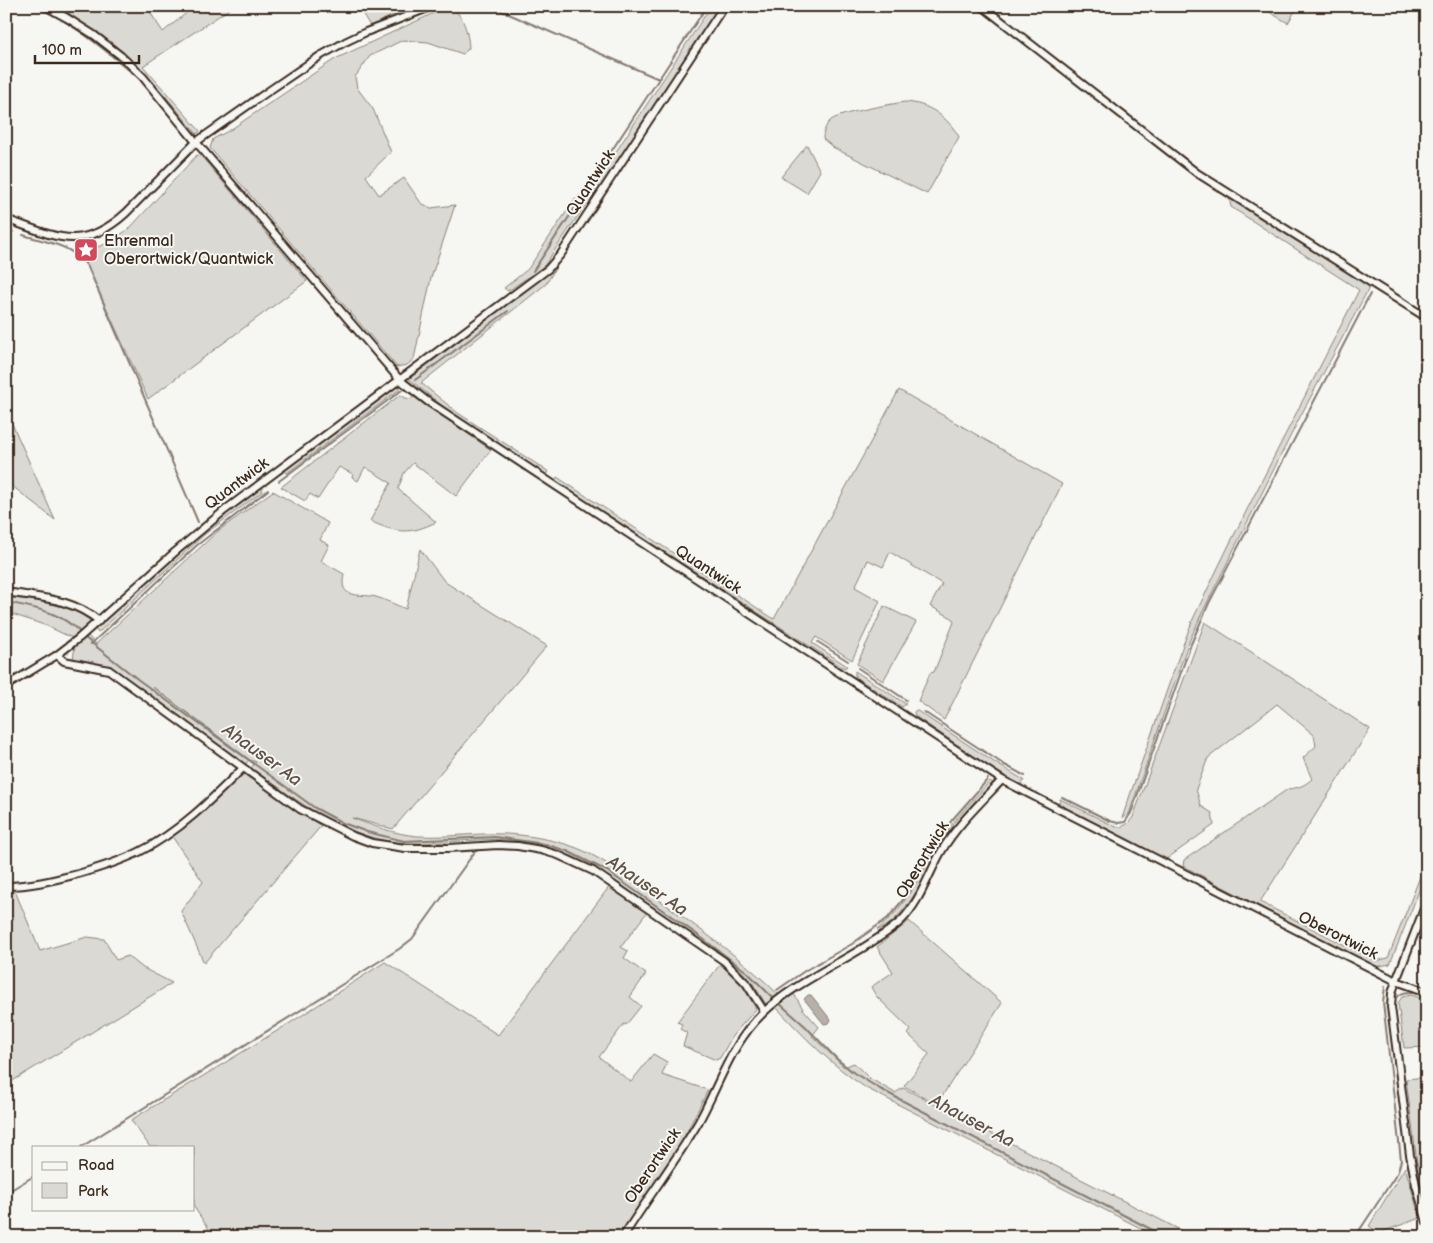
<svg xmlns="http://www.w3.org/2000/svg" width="1433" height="1243" font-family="'Balsamiq Sans',sans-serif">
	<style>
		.green { fill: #dad9d3; stroke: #8a8278 }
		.water { fill: #b6b0a9; stroke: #857a71 }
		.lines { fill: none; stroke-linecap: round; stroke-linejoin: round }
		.stream { stroke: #857a71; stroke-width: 2 }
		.minor-casing { stroke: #3b2a1e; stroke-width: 10 }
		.minor { stroke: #f6f6f2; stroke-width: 6 }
		.labels { text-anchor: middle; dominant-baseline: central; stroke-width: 4; stroke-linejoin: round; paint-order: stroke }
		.street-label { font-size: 16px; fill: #3b2a1e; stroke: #f6f6f2 }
		.poi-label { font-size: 16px; fill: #3b2a1e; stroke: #f6f6f2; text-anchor: start }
		.water-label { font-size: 18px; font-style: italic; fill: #605248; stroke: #f6f6f2 }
	</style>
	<rect width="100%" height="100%" fill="#f6f6f2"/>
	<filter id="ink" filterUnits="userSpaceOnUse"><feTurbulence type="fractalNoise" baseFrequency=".02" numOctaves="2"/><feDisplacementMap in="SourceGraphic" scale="10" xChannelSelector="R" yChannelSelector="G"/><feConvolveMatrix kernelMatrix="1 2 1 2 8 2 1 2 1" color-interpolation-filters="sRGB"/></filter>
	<g filter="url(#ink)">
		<!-- green -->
		<g class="green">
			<path d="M60,6H146L163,32L195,6H234L143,66L200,131L197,134C174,107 152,77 124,55C104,37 80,24 60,6Z"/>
			<polygon points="358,6 413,6 370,26"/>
			<path d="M449,6C464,14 468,33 469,48L463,54L428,42L403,40L370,56L355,77L357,88L373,109L391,152L366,176L379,195L404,178L421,203L431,208L455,205L431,278L414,359L407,365L397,367L210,148L213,139L230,130L335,59Z"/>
			<polygon points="711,6 719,6 595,196 589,193"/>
			<polygon points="1259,6 1298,6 1288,23"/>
			<path d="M905,102C928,103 948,117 959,137L927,194L834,148L823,139C823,133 825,126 830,121C838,113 891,104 905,102Z"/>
			<polygon points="807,145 820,171 807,193 781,177"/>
			<polygon points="197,155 201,156 307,281 148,399 83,257 91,249 106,244 129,229"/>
			<polygon points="1229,198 1370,286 1300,417 1202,613 1188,644 1129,814 1122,818 1180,653 1193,619 1228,547 1359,290 1231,207"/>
			<polygon points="575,199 586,204 544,266 508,291 504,288 528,269"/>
			<polygon points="556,264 558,264 546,284 421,383 458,413 549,472 547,475 450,412 409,379 542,278"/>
			<polygon points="397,386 400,389 287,473 284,470"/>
			<polygon points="899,390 1062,484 944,720 918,701 930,673 934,672 954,622 952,618 930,606 942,584 890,552 883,567 868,560 855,587 880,601 852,660 816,637 812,643 847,666 845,668 842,667 555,481 557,477 774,619"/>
			<path d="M400,395L408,399L415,397L491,450L456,496L413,463L404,473L398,489L436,522C410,535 396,533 370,521L391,483L365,467L358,481L352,477L353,474L339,467L318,499L310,494L305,501L281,487Z"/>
			<polygon points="6,410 55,520 6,481"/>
			<polygon points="261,486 263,491 205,534 98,633 95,629 188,544"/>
			<path d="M273,491L328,523L320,540L329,545L321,561L344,574C338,601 360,593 376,597C386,600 396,605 406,609L420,549L445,582L547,646L393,829L352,818C373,826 395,834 417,836C452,838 484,831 520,835C544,838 570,843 592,855C615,867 637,884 658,899C701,930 743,959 780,996L767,1006L752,982L737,966C707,945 677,924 647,903C614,880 584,858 545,846C501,833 454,844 409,843C349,842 298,801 251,768L256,762L250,760L153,687L249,760L244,766L110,669L100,665L73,659L75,646L88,636L98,646L96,644L218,531Z"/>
			<path d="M6,597C35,601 71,603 93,623L74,639L47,626L6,612Z"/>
			<polygon points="884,606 916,622 883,681 857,664"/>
			<path d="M1205,622L1370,729L1260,902L1376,961L1388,958L1427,859V871L1390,964L1375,967L1183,866L1184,860L1288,789C1298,788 1304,786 1312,779L1303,758L1316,746L1314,735L1277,704L1208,758L1196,789L1201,806L1212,813L1214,825L1165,860L1059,804L1060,799L1116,827C1125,827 1128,824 1133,817Z"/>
			<polygon points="855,671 906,704 902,707 855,677"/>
			<polygon points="916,710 997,764 1024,780 1021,785 994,770 915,716 914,712"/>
			<polygon points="242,773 321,826 204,963 181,911 203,882 171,835 200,815"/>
			<path d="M990,781L993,783C981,797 967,809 957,824C939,848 906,925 877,930C911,901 919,876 941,840C955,818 973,800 990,781Z"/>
			<polygon points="609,887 647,912 621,947 628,951 624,958 646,974 630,997 641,1006 626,1025 624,1024 599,1057 631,1082 653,1054 667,1062 662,1075 708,1090 680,1145 620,1237 214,1237 194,1207 194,1147 150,1147 131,1120 290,1023 385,962 498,1035"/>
			<polygon points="15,891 40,951 87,937 104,939 116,960 128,956 143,968 172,983 6,1085 6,897"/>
			<polygon points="909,921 1002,1003 937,1104 904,1086 929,1054 908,1034 911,1030 876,996 871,987 893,972 877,947"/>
			<polygon points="721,963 743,986 756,1009 733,1035 720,1058 716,1060 683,1046 687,1033 680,1029 682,1024 677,1022"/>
			<path d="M794,994L803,1009L819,1027L812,1036L844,1067L854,1063L869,1078L895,1093L903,1088L1194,1237H1158L866,1088C830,1064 804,1037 775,1006Z"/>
			<polygon points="1411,995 1427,1000 1427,1047 1404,1048 1398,1003 1402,997"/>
			<polygon points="1427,1077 1427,1202 1419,1177 1406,1079"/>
			<polygon points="1405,1167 1420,1218 1379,1233 1369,1226"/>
		</g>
		<!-- water -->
		<polygon class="water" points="808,995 811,995 831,1020 829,1023 824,1024 804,999"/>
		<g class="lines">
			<!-- stream -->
			<g class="stream">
				<path d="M37,6C71,22 101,46 130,71"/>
				<polyline points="490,6 659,79"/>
				<polyline points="585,191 707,6"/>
				<polyline points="6,229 13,232"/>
				<path d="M23,235C50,243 70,244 88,267L198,522"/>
				<polyline points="533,271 579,202"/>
				<polyline points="415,380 508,311"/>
				<polyline points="279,481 402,390"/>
				<path d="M6,602C35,608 59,611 81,633"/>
				<polyline points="84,637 140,681 315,808 343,823 367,832 404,841 495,837 545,844 567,851 607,871 695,933 747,972 775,1000"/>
				<polyline points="818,642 848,661"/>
				<polyline points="91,644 196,546 268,490"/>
				<polyline points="858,668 906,700"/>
				<polyline points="924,712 1003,764 1025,776"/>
				<polyline points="1062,797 1110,821 1118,823 1125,822 1131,813 1191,644 1209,603 1370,294"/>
				<polyline points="777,990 806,970 852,944 888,918 907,895 937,842 952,820 988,779"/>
				<path d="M1397,997C1407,988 1415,994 1427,997"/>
				<polyline points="779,1003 805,1026 837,1059 854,1073 880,1089 1166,1237"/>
				<polyline points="81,1147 399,949 412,939 474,853"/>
				<polyline points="6,1193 34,1176"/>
				<polyline points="1355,1237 1398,1172 1401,1160 1383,1002 1385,987"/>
			</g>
			<defs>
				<g id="minor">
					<polyline points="45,6 67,18 94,35 121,56 143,77 196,142 400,380 427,401 1002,780 1396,981 1427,992"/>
					<polyline points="982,6 1197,173 1427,318"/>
					<path d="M6,219C56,237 82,253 126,213L196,142L270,90L320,56L345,42L366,32L433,6"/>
					<path d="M6,592C41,598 71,598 99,621"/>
					<polyline points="57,655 64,661 109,670 300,809 353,836 372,843 405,848 449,848 498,845 518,846 541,850 558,855 593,871 724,961 746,983 764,1011"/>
					<polyline points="6,686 57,655 79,638 175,552 225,510 548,269 561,254 724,6"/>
					<path d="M6,886C31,886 54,880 78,874C99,868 119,862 139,852C178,833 212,799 243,768"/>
					<polyline points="1427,901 1396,981 1392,993 1391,1007 1410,1155 1416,1185 1427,1222"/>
					<path d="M623,1237C647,1199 675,1162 698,1123C719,1086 731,1043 763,1013C788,988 830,968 861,949C875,940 889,932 901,921C920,902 928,875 941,852C957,825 980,803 1002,780"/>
				</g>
			</defs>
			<!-- minor casing -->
			<use href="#minor" class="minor-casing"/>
			<!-- minor -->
			<use href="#minor" class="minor"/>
		</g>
	</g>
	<!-- icons -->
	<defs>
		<symbol id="sight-square" viewBox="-11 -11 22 22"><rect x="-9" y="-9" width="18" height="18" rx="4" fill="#d1495b" stroke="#f6f6f2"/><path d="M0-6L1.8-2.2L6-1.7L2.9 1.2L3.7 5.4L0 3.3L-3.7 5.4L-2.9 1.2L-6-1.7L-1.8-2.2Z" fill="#fff"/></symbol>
	</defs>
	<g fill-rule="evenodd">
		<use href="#sight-square" x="72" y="236" width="28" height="28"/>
	</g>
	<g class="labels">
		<!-- street labels -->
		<g class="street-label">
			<text transform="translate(591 183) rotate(-57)">Quantwick</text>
			<text transform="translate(237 484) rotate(-37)">Quantwick</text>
			<text transform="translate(708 570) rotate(33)">Quantwick</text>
			<text transform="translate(923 860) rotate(-59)">Oberortwick</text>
			<text transform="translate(1338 936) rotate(27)">Oberortwick</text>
			<text transform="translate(653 1166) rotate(-56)">Oberortwick</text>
		</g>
		<!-- poi labels -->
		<g class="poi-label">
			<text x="104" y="241">Ehrenmal<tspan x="104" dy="18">Oberortwick/Quantwick</tspan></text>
		</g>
		<!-- water labels -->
		<g class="water-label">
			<text transform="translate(262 755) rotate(36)">Ahauser Aa</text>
			<text transform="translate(647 886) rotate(34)">Ahauser Aa</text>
			<text transform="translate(972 1121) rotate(28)">Ahauser Aa</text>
		</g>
	</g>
	<!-- margin -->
	<rect width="1433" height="1243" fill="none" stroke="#f6f6f2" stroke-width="25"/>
	<rect x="12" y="12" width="1408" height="1218" fill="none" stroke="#3b2a1e" stroke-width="2" filter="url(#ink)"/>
	<!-- legend -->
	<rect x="32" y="1146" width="162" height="65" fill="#f6f6f2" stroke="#aba49d"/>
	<rect x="42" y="1162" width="25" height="8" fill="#f6f6f2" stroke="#aba49d"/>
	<text x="78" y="1170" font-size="15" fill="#3b2a1e">Road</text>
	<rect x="42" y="1183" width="25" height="15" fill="#dad9d3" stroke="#aba49d"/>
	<text x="78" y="1196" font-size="15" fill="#3b2a1e">Park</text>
	<!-- scale -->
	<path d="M35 55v8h104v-8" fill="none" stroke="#3b2a1e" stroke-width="2.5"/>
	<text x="42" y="55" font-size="15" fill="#3b2a1e" stroke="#f6f6f2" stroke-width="4" paint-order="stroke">100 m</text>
</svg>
